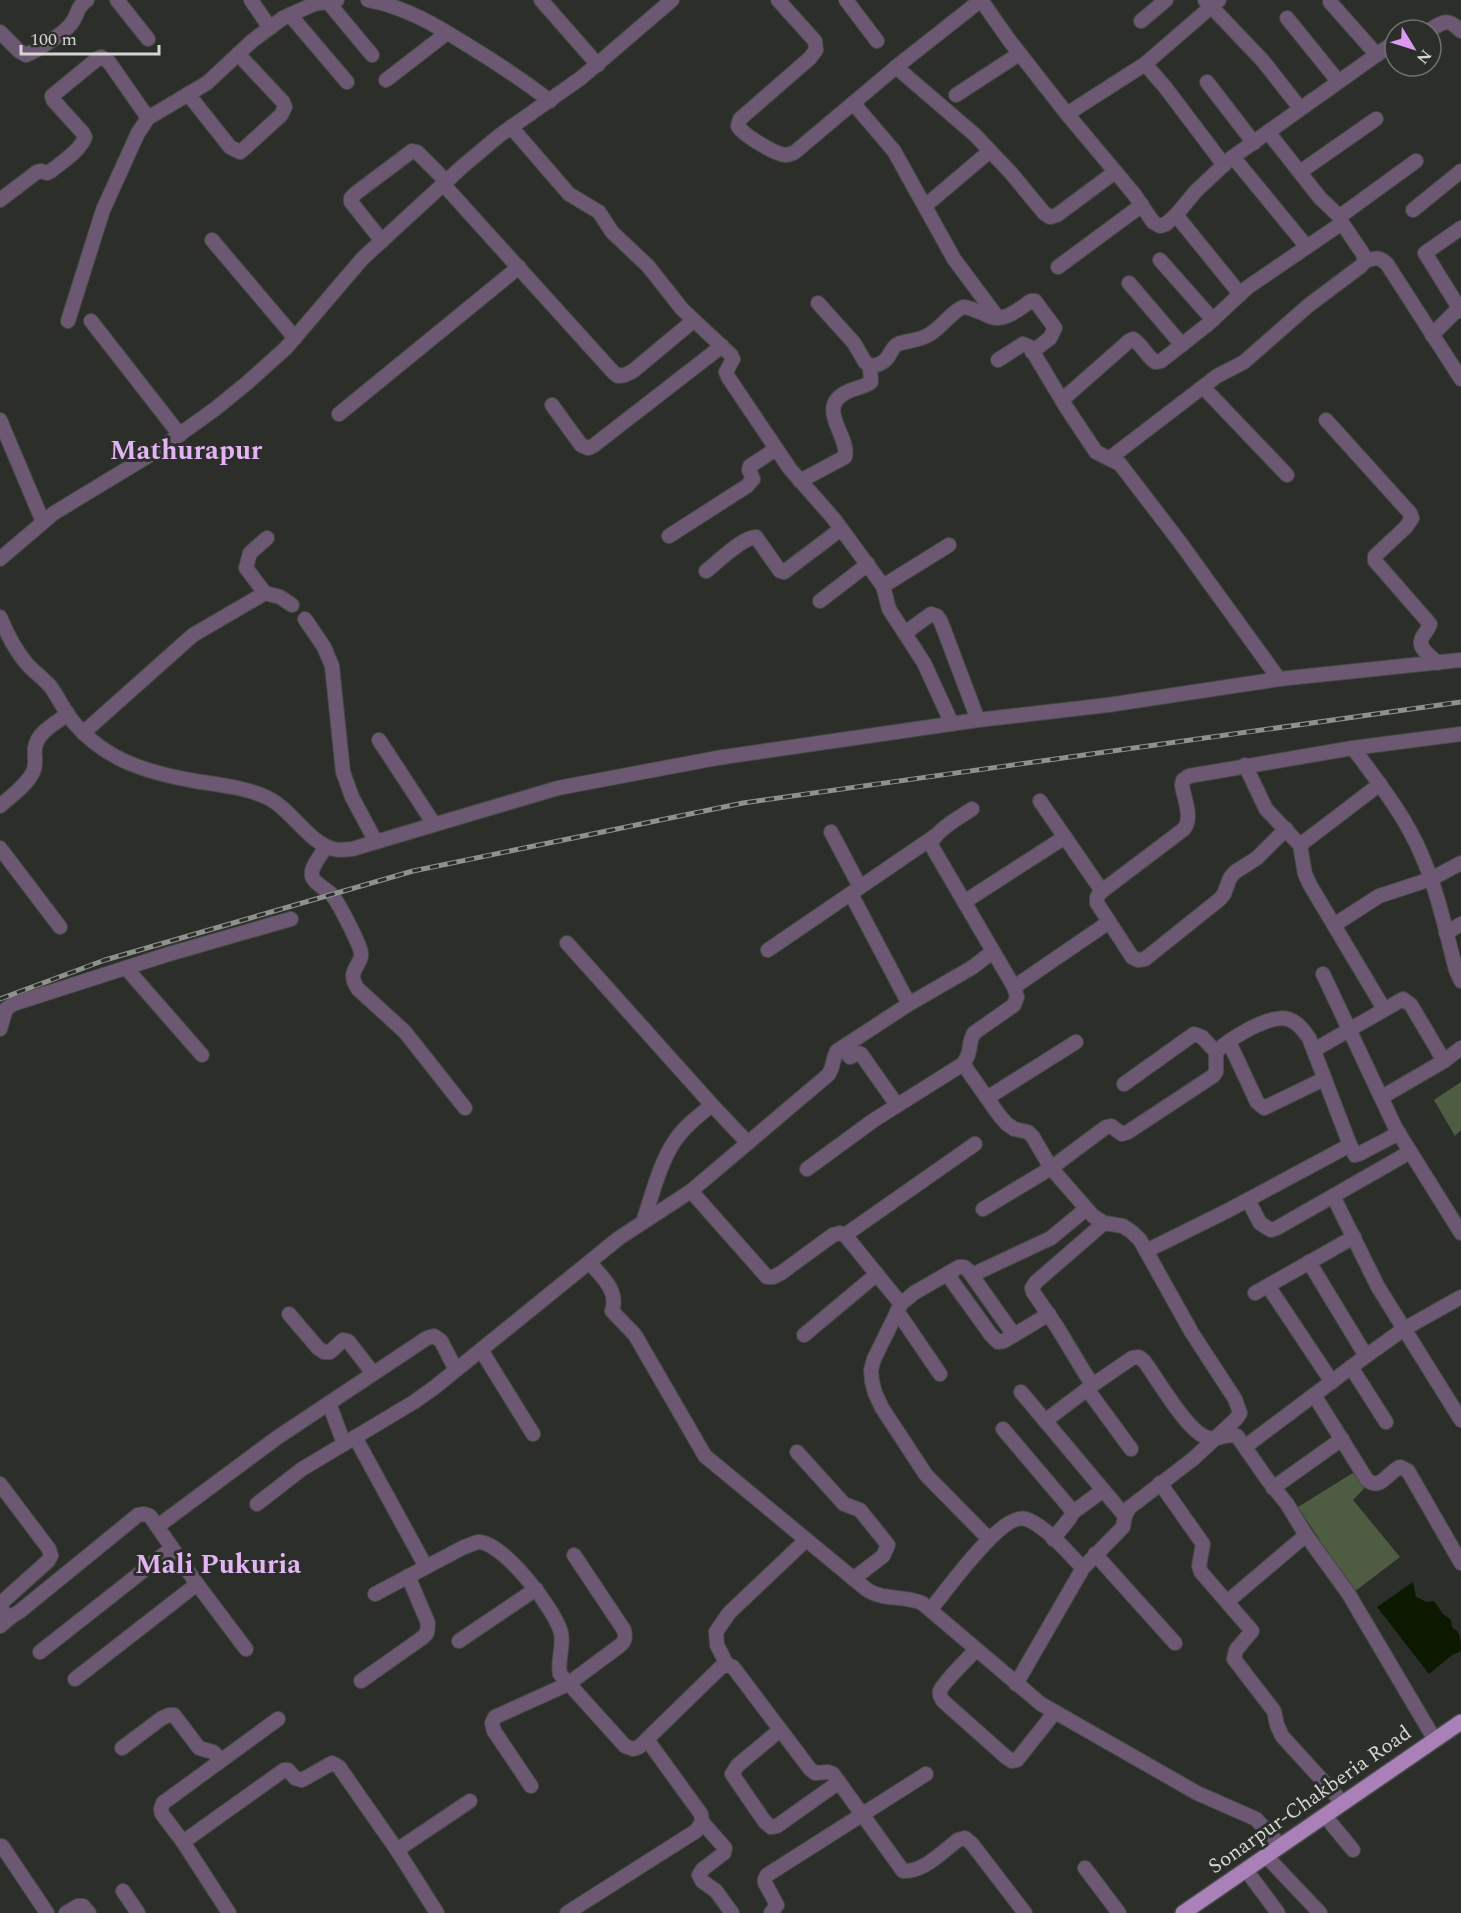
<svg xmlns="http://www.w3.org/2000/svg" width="1461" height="1913" font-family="Spectral,serif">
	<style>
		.green { fill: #4e5d41 }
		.water { fill: #0c1800 }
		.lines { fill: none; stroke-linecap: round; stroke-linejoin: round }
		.minor-casing { stroke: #474945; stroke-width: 16 }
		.major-casing { stroke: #474945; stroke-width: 18 }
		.minor { stroke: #6c5873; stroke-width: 14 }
		.major { stroke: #aa80b8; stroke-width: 15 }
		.rail-casing { stroke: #8f918d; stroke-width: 5 }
		.rail { stroke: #2c2e2a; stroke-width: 3; stroke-dasharray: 9; stroke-linecap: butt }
		.labels { text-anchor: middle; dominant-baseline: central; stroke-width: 6; stroke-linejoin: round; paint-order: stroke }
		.street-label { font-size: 21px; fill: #d4d6d3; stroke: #2c2e2a }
		.district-label { font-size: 27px; font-weight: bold; fill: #e3b4f3; stroke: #2c2e2a }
	</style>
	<rect width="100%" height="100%" fill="#2c2e2a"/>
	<!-- green -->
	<g class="green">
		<polygon points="1461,1082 1461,1130 1455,1136 1434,1100"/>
		<polygon points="1364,1466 1373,1479 1353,1500 1400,1557 1354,1592 1298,1507"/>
	</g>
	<!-- water -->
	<path class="water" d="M1413,1582L1416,1597L1427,1602L1434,1601L1443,1614L1451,1620L1452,1628C1461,1630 1461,1642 1461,1651L1452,1655L1429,1674L1377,1607Z"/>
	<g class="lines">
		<defs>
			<g id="minor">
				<polyline points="117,0 148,39"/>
				<polyline points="251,0 270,28"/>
				<path d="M368,0C406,7 437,26 469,46C497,63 524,81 550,101"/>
				<polyline points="541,0 598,65"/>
				<path d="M778,0L815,41L816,50L810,58L740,119L738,126C743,135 775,154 785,155C789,155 791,154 795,152L896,67L981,0"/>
				<polyline points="846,0 877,41"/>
				<polyline points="981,0 1009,40 1067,114 1134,194 1153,222 1160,226 1166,224 1176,215 1196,191 1230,159 1389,46 1395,45"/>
				<polyline points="1205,0 1263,61 1300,108"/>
				<polyline points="327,1 372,55"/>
				<polyline points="1330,2 1377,55"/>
				<polyline points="290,15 347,82"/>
				<polyline points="1287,18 1338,81"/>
				<polyline points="1141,21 1166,0"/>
				<path d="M1430,30C1444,21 1448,18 1461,31"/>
				<path d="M0,32L19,51L26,55C38,50 63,34 71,24C79,14 75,9 87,0"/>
				<polyline points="1145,64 1165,87 1224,165"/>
				<polyline points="896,67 975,135 1011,173 1044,213 1050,217 1057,215 1115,172"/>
				<polyline points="386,80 447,33"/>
				<polyline points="1207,82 1254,143"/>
				<polyline points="188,94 230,147 240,152 245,148 281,115 285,107 283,102 238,54"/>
				<polyline points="956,95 1019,54"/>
				<polyline points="853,103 894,151 954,259 998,318"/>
				<polyline points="1067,114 1145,64 1219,0"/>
				<polyline points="511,127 569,194 599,212 612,232 648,266 682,309 731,355 733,359 726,372 728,377 790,469 834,519 883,586 889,609 924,663 952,724"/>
				<polyline points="1268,132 1320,198 1341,218"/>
				<polyline points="1233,157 1307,247"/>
				<polyline points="1300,172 1376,119"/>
				<polyline points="443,184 613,372 618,376 625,375 633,371 693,321"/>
				<path d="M0,200L37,172L41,171L47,173L51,171C62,162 80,151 85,137L83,133L53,100L52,96L97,59L101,57L109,62L148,118"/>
				<polyline points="925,206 990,151"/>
				<polyline points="1413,210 1461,171"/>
				<polyline points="1176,215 1240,294"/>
				<polyline points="1461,228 1425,253 1461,311"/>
				<polyline points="212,240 295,338"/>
				<polyline points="382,241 351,202 351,198 356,193 412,151 417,152 446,181"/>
				<polyline points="1160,260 1213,320"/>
				<path d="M1365,261C1376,258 1379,256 1387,264L1461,379"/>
				<polyline points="1058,267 1142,205"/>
				<polyline points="1129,283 1182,345"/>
				<path d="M818,303L854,343L865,362L870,366C892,364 888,349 898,344C909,340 920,341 930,334C942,327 950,313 963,307C974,308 981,313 991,317C1005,322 1020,308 1031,301H1035L1055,328L1050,338L1032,352"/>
				<polyline points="68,321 103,210 138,133 148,118 207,83 252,41 283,18 314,4 337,0"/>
				<polyline points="91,321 180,435"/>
				<polyline points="1432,335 1459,308"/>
				<polyline points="998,360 1023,344 1030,347 1066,407 1096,452 1120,464 1179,541 1279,679"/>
				<polyline points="1203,387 1287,475"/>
				<path d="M1062,400L1129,341L1133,339C1142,345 1146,355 1155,362L1161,361L1207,325L1248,287L1342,223"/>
				<polyline points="552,405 581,445 588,448 593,446 722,346"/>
				<polyline points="339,414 519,267"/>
				<polyline points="0,420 43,522"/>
				<path d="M1326,420L1410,513L1412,518L1406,527L1375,556V561L1430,624C1428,630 1425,632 1422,638C1417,648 1431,657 1438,663"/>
				<polyline points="1110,458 1217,376 1244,362 1309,305 1361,266 1365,261 1363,254 1342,223 1341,218 1343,214 1416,161"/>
				<path d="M800,481L845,457C850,436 816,409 845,393C853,388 863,388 871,382L870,366"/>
				<polyline points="669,536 747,486 753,479 749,470 750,466 776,449"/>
				<polyline points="267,538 250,553 246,568 265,593 280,597 292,605"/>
				<polyline points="0,559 54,513 158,450 215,409 247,383 286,348 362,259 463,166 500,135 581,78 672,0"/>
				<path d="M706,571C718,562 741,538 756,537L780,571L784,572L841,529"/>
				<polyline points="883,586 949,545"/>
				<polyline points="820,601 868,564"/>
				<path d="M0,617C7,634 15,650 27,664C34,672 43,678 50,686C59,698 65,713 75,724C107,761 149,773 195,781C219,785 244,787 266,797C292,809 308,843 334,849C339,851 346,849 352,849L558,788L717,758L978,720L1108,705L1279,679L1461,660"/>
				<polyline points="305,619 324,647 332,666 343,772 352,797 376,842"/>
				<polyline points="905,633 931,614 937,616 941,622 978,720"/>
				<polyline points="83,733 193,635 265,593"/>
				<polyline points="379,740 434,824"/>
				<path d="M1353,748C1378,782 1406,817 1422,856C1438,892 1446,932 1456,970L1461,981"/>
				<polyline points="1245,765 1266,809 1300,845 1305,874 1310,885 1384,1009"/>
				<polyline points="1040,801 1102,891"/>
				<path d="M0,806C11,796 27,785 33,772C37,764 34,756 35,748C37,732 56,723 68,714"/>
				<path d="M1286,829L1257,858L1235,872L1230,878L1224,894L1220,899L1145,959L1138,960L1132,957L1097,903V897L1102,891L1184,829C1193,817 1184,799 1182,785L1183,780L1189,776L1353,748L1461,734"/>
				<polyline points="831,832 860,887"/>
				<polyline points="1300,845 1380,784"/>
				<path d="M326,847C322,854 310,867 312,876C314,884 327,889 332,895C340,905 354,934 359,946C368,966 343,967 358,989L405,1032L465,1108"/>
				<polyline points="0,848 60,927"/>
				<polyline points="851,894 909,1004"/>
				<polyline points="964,902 1065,837"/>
				<polyline points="1334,925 1379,896 1431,879 1461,863"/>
				<polyline points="1446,933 1461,924"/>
				<polyline points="567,943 712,1105 748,1143"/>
				<polyline points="768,950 935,836"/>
				<polyline points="126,968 202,1055"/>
				<polyline points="1323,974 1396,1129 1461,1233"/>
				<polyline points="1014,987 1109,922"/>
				<polyline points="0,1029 6,1009 13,1004 169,954 291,919"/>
				<polyline points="1229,1042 1257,1102 1264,1108 1324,1079"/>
				<polyline points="843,1047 850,1057 858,1053 861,1054 897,1105"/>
				<polyline points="1314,1050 1403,999 1411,1005 1444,1061"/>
				<polyline points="963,1064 999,1115 1007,1124 1014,1129 1028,1132 1033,1137 1051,1168 1093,1216 1104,1223 1123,1226 1132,1232 1140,1240 1192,1333 1235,1399 1240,1413 1236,1419 1193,1459 1129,1508 1125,1516 1123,1527 1083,1568 1016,1684"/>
				<polyline points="1124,1084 1194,1034 1202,1037 1216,1052"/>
				<polyline points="1382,1097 1444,1061 1461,1048"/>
				<polyline points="987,1098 1076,1042"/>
				<polyline points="1350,1145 1355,1155 1359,1154 1399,1133"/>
				<path d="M807,1169L874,1120L963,1064C973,1051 967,1045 974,1033L1014,1005L1017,997L1014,987L931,845C934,831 960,817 972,809"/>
				<polyline points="691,1191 767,1277 773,1277 781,1273 833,1235 840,1233 845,1235 901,1304"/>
				<polyline points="1333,1196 1378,1287 1461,1420"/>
				<polyline points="1248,1200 1260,1223 1271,1230 1277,1228 1410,1152"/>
				<path d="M983,1209L1051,1168L1106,1127L1111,1126L1122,1134L1128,1132L1213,1076L1216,1072V1052C1229,1039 1269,1014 1288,1019C1298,1022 1304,1031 1309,1038L1350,1145L1227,1211L1146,1251"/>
				<path d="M643,1222C652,1196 659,1165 674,1142C684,1127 698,1116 712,1105"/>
				<path d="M1104,1223L1036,1282L1032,1288L1033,1292L1057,1327L1086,1375L1091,1382H1097L1132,1358L1139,1357L1144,1361C1157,1378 1187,1431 1206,1437C1217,1442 1226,1432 1237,1436L1267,1479L1287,1504L1306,1535L1348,1593L1435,1740"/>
				<polyline points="845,1235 975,1144"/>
				<polyline points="1309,1262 1366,1356"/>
				<path d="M590,1263C602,1277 619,1291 612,1311L635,1335L705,1456L866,1589C883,1601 903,1595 922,1603L1041,1704L1197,1793L1256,1819L1280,1845"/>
				<polyline points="947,1274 991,1335 998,1342 1004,1341 1049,1314"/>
				<polyline points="972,1275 1051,1238 1086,1209"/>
				<polyline points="1268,1286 1332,1382"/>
				<polyline points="1255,1293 1354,1237"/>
				<polyline points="897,1311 940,1374"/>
				<polyline points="289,1314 318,1348 324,1352 330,1352 343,1340 348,1341 373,1373"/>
				<polyline points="804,1335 877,1274"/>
				<polyline points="481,1350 533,1434"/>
				<polyline points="1351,1367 1386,1422"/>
				<polyline points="1087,1389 1131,1449"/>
				<polyline points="1021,1392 1125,1516"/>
				<path d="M1314,1395L1367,1480C1381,1491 1388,1472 1400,1467L1408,1471L1461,1563"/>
				<polyline points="329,1403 344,1444"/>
				<polyline points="1045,1421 1094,1384"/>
				<polyline points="1003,1429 1070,1508 1072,1513 1070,1518 1053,1539"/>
				<polyline points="355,1437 426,1567"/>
				<polyline points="1246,1446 1366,1356 1404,1329 1461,1297"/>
				<polyline points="797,1452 844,1504 860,1510 888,1545 883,1556 853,1579"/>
				<polyline points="1160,1483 1203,1544 1199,1566 1201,1572 1252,1631 1236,1650 1234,1659 1274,1711 1277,1725 1282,1736 1343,1803"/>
				<polyline points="0,1484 49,1549 51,1556 48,1561 0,1604"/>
				<polyline points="1273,1488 1342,1439"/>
				<path d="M257,1504L302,1469L414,1402L435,1387L619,1238L691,1191L828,1075C834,1067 832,1060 837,1051L909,1004L973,967L992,952"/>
				<polyline points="1072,1513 1102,1491"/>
				<polyline points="158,1526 278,1437 427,1338 434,1336 441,1341 456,1370"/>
				<polyline points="989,1539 926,1475 882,1408 875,1393 872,1381 871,1370 874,1359 901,1304 914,1293 959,1267 964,1267 968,1270 1014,1335"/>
				<polyline points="1095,1554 1175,1643"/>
				<path d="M375,1594L464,1547C468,1546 474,1543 478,1542C502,1541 556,1610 561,1633C564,1647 557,1660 560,1674L625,1746L633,1749L639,1747L720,1668L727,1665L733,1667L810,1769L815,1773L828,1772L833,1774L903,1871C924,1872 942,1852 958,1840L965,1838L972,1844L1025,1913"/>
				<polyline points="1227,1602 1306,1535"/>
				<polyline points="0,1607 6,1615 12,1616 19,1612 138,1515 144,1514 150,1516 197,1584 246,1649"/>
				<path d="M931,1609C947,1590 1002,1511 1026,1519C1046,1526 1068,1553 1083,1568"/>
				<polyline points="0,1626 12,1616"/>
				<polyline points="459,1641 536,1589"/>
				<path d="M976,1650C969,1657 942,1684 940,1691C939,1696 941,1697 943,1701L1006,1757L1012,1761L1017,1760L1055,1712"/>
				<polyline points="40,1652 172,1548"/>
				<polyline points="727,1665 717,1645 716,1632 729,1613 806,1540"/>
				<polyline points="75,1679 197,1584"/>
				<polyline points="361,1681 422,1638 427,1633 428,1623 408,1576"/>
				<polyline points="780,1730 738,1765 732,1774 765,1822 771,1827 777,1826 839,1782"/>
				<polyline points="122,1748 162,1718 169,1715 174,1715 199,1748 213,1752 221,1760"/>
				<path d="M531,1786L494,1731L492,1723L495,1717L568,1684L618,1647C625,1642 626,1638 624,1630L574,1555"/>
				<polyline points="1325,1816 1353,1850"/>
				<polyline points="702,1822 725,1848 724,1853 703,1869 699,1875 702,1881 716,1891 732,1913"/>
				<polyline points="183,1842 284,1770 288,1770 295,1778 302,1780 332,1763 339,1767 397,1850 437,1913"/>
				<polyline points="2,1846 47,1913"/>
				<polyline points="397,1850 470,1801"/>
				<polyline points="1266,1856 1320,1913"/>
				<polyline points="1085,1868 1119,1913"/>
				<polyline points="1246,1870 1278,1913"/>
				<polyline points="123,1891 138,1913"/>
				<polyline points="66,1913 78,1906 83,1906 89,1913"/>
				<polyline points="229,1913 183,1842 162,1814 161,1809 163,1803 278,1719"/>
				<polyline points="567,1913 696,1831 702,1822 701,1814 648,1741"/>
				<polyline points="771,1913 777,1905 765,1883 765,1879 767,1875 926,1774"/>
			</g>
			<polyline id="major" points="1183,1913 1461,1722"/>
		</defs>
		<!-- minor casing -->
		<use href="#minor" class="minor-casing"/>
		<!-- major casing -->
		<use href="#major" class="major-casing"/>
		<!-- minor -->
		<use href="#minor" class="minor"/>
		<!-- major -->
		<use href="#major" class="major"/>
		<defs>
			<polyline id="rail" points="0,999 105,960 413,871 743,803 1461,702"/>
		</defs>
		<!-- rail casing -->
		<use href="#rail" class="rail-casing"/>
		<!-- rail -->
		<use href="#rail" class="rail"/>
	</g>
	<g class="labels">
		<!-- street labels -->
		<g class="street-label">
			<text transform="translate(1310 1800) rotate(-35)">Sonarpur-Chakberia Road</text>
		</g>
		<!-- district labels -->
		<g class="district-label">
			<text x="186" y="451">Mathurapur</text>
			<text x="218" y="1565">Mali Pukuria</text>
		</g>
	</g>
	<!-- north arrow -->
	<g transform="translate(1413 48) rotate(128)"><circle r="28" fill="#2c2e2a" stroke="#6f716e" stroke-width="1.5"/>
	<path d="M0-4.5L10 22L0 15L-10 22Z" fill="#dd99f3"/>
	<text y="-9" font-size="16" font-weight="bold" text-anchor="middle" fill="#d4d6d3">N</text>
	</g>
	<!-- scale -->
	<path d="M21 45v9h138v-9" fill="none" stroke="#d4d6d3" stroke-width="3"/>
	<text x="30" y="45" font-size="18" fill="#d4d6d3" stroke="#2c2e2a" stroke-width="4.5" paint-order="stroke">100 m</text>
</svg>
